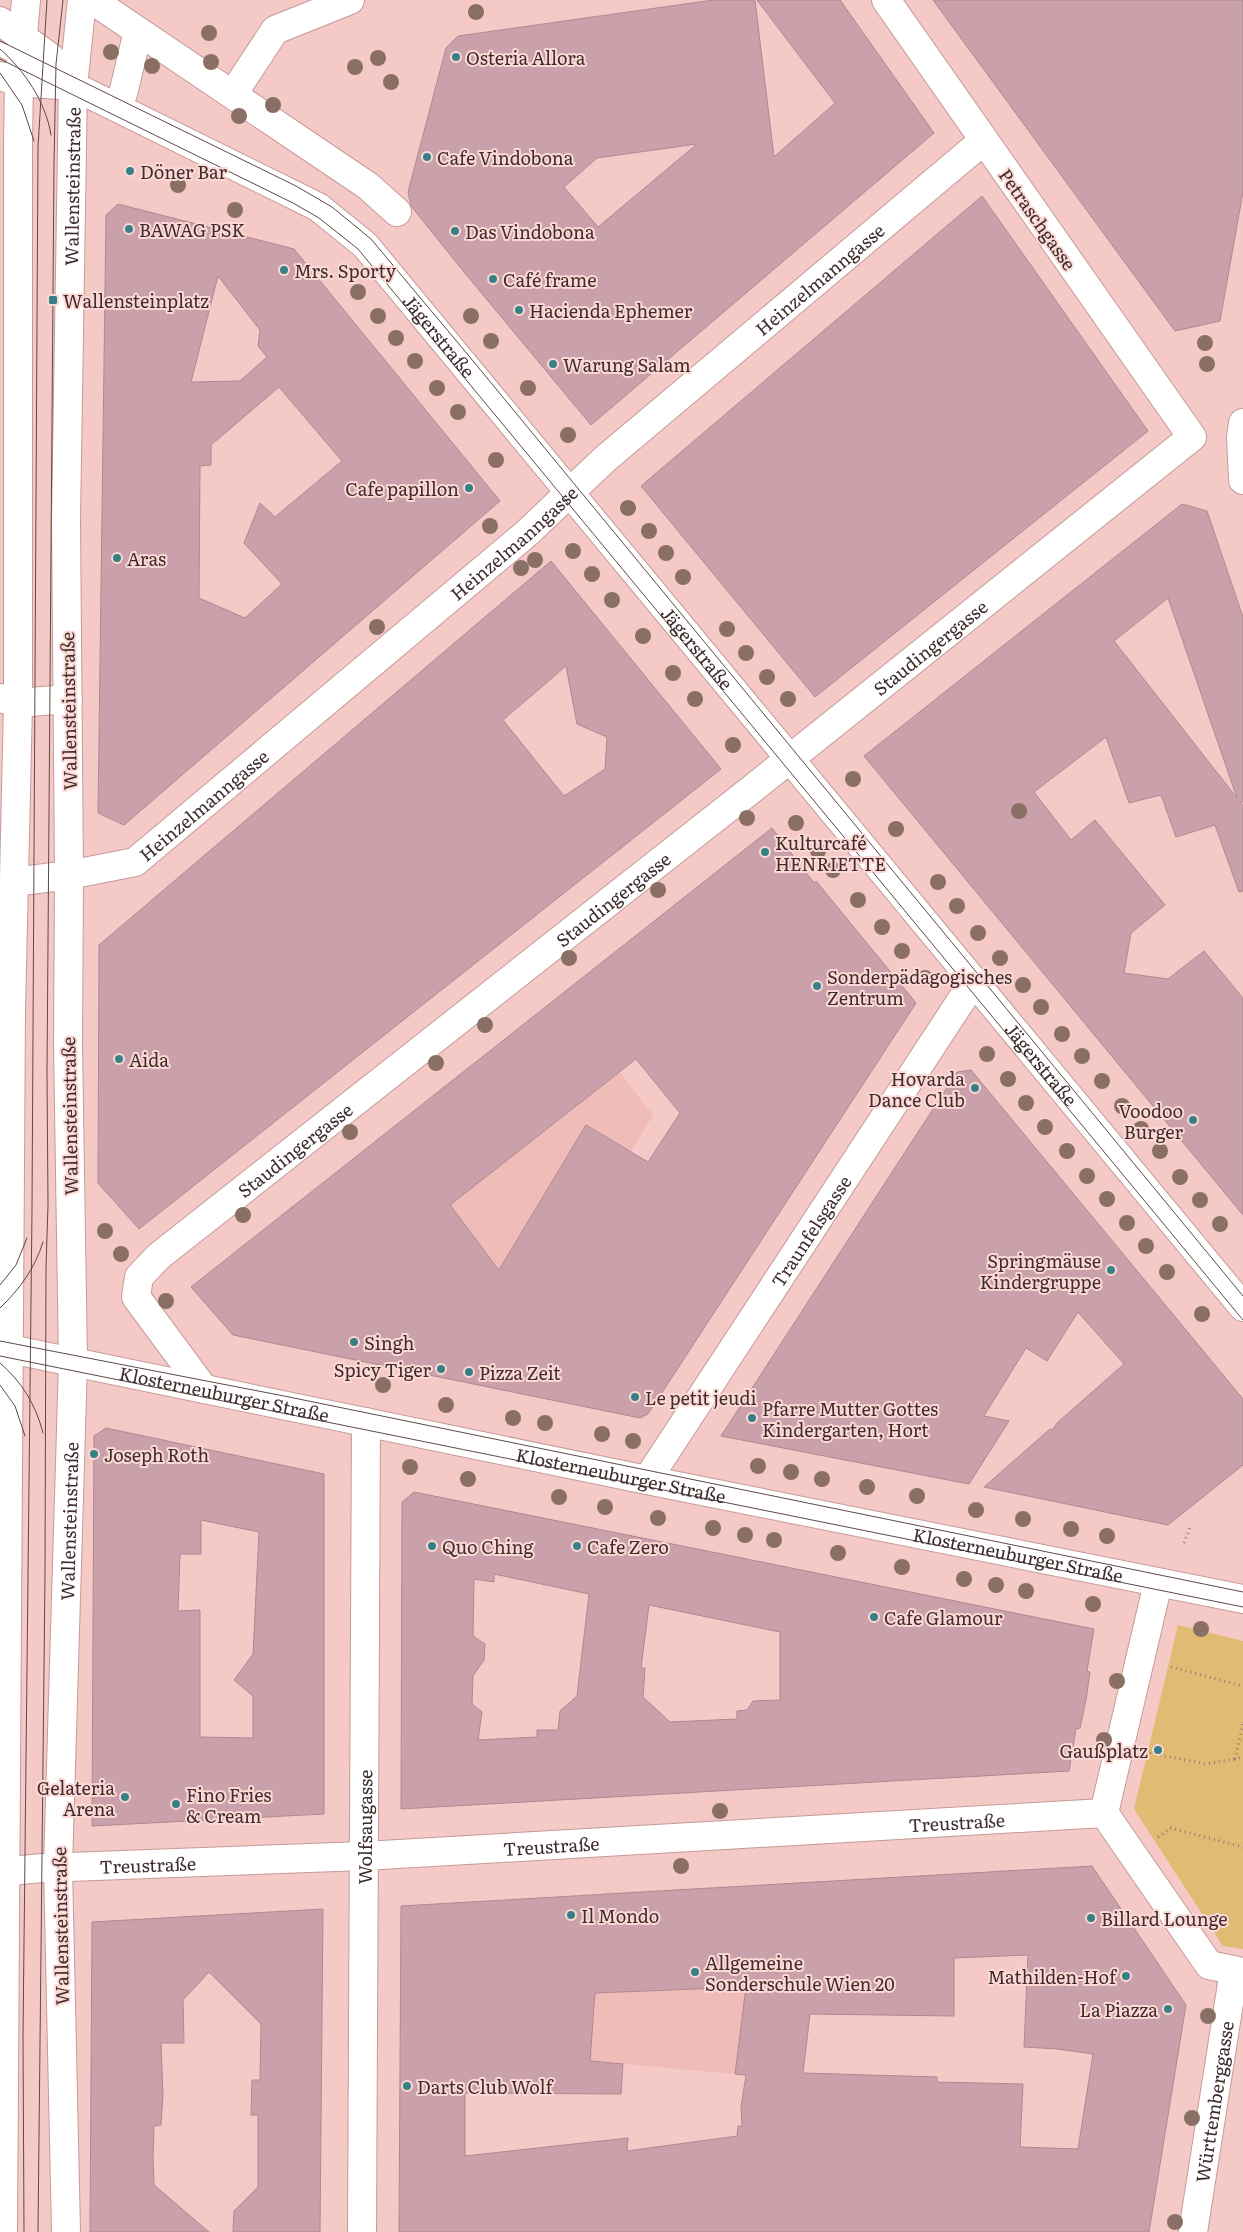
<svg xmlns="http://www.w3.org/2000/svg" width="1243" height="2232" font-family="Literata,serif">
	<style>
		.built { fill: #efbcb8 }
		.green { fill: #e0bb73 }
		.building { fill: #caa1ab; stroke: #b08892; fill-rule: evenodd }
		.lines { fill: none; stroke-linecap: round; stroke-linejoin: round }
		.lane-casing { stroke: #c59b98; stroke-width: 16 }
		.street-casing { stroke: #c59b98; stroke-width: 30 }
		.secondary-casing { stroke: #c59b98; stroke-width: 30 }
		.path { stroke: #977977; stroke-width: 3; stroke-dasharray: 1 4; stroke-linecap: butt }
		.lane { stroke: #fff; stroke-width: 14 }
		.street { stroke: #fff; stroke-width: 28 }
		.secondary { stroke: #fff; stroke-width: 28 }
		.tram { stroke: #5f4948; stroke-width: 1 }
		.tree { fill: #8a7064 }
		.poi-dot { fill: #378085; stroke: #fdd9d6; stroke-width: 2 }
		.labels { text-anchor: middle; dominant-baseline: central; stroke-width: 4; stroke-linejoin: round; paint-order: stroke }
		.poi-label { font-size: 18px; fill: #3e2d2c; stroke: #fdd9d6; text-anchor: start }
		.street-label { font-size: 18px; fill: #3e2d2c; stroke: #fdd9d6 }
	</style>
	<rect width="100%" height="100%" fill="#f5c9c6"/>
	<!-- built -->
	<g class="built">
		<polygon points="560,996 653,1115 554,1281 500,1269 427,1176"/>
		<polygon points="807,1882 780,2078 589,2061 602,1893"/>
	</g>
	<!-- green -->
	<polygon class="green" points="1178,1625 1243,1641 1243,1949 1223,1946 1134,1809"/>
	<!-- building -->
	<g class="building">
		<path d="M713,0H755L774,157L835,103L757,0H840L934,133L591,425L464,272L411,206L408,192L446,48L458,36ZM697,144L598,227L564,187L597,158Z"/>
		<polygon points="933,0 1243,0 1243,192 1220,321 1175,331"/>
		<polygon points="982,196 1148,431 815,697 641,486"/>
		<path d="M118,204L294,249L500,501L124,825L98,813L106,215ZM218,276L260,330L258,346L267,357L240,381L191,382ZM279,387L342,461L275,517L260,503L244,543L282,584L245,618L199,598L200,466L211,465V445Z"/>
		<path d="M1182,504L1207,511L1243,617V802H1240L1243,806V891L1239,892L1215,825L1176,837L1161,795L1129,803L1106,737L1034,792L1071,840L1095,820L1165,905L1131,933L1124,973L1168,979L1204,951L1243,998V1215L864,756ZM1168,598L1237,798L1114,641Z"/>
		<path d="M551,561L721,769L139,1229L98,1183L99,945ZM566,666L577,724L607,737L605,769L564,796L503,720Z"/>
		<path d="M772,828L814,883L816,881L916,1003L648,1414L640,1418L233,1335L191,1287ZM636,1059L680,1113L648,1162L586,1125L499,1270L450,1205Z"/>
		<polygon points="971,1070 1243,1399 1243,1465 1168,1525 984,1487 1050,1429 1052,1430 1058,1422 1124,1364 1078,1312 1047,1361 1026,1348 984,1416 1009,1421 969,1484 721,1436 957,1072"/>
		<path d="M106,1428L324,1474V1814L92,1826L94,1436ZM201,1520L259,1532L253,1654L234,1680L253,1696V1738L200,1737V1610L178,1611L180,1554H201Z"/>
		<path d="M414,1492L1094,1629L1087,1671L1090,1672L1086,1700L1080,1728L1076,1729L1069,1771L401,1809L402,1502ZM494,1574L589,1594L577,1696L560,1711L558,1730H537V1737L478,1740L482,1712L472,1704L473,1676L484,1660L485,1644L473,1636L474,1579L494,1582ZM649,1605L780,1632V1700L753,1701L747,1710L737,1711V1719L670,1722L643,1697L645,1668H641Z"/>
		<path d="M1092,1866L1186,2005L1149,2232H399L401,1906ZM1028,1955L1024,2047L1057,2049L1093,2054L1078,2149L1020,2147L1023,2084L937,2082V2077L803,2073L810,2014L954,2016V1958ZM746,1987L735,2074L746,2075L741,2107L742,2126H738L737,2136L627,2151L628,2138L465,2156V2093L621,2094L623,2064L590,2061L595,1993Z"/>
		<polygon points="323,1909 320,2232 233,2232 234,2211 258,2187 258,2115 251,2115 252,2080 260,2080 261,2024 209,1972 183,2000 184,2043 161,2043 163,2095 161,2125 154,2126 153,2157 154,2185 209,2232 90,2232 92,1922"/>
	</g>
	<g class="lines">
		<defs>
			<polyline id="lane" points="0,49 57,78"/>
			<g id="street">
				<polyline points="95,2 368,186 397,212"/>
				<polyline points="123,94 138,31"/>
				<polyline points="233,94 275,30 350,0"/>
				<polyline points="1243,423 1241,437 1243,480"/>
				<polyline points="0,698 18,703 68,699"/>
				<path id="s1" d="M14,882L69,875L135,862L527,533L605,459L983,141"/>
				<path id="s2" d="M204,1389L136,1297L139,1277L159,1256L752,789L1192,437L886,0"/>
				<path id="s3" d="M647,1480L974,981"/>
				<polyline points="1158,1583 1104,1813 1209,1965 1243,1972"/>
				<path id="s4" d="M0,1872L42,1868L364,1856L1104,1813"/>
				<path id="s5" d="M362,2232L366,1422"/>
				<path id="s6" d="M1193,2232L1234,1971"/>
			</g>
			<g id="secondary">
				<polyline points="0,21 50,57 73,86"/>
				<path id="s7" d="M0,76L19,82L73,86L318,207L365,245L1243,1307"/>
				<path id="s8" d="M0,1347L647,1480L1243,1599"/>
				<polyline points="3,2232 11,1011 18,703 18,143 19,82 26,0"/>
				<path id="s9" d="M66,2232L58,1867L73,1362L68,1045L69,875L66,520L73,86L82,0"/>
			</g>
		</defs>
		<!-- lane casing -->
		<use href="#lane" class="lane-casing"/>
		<!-- street casing -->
		<use href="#street" class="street-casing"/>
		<!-- secondary casing -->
		<use href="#secondary" class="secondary-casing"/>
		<!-- path -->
		<g class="path">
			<polyline points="1184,1543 1190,1527"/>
			<polyline points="1171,1667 1243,1686"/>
			<polyline points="1243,1724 1235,1759 1243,1757"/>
			<polyline points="1150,1753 1206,1764 1235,1759"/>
			<polyline points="1158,1837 1171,1828 1243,1847"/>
		</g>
		<!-- lane -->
		<use href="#lane" class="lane"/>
		<!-- street -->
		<use href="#street" class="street"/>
		<!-- secondary -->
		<use href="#secondary" class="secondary"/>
		<!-- tram -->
		<g class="tram">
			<polyline points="0,41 296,186 332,207 371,239 464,350 1243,1296"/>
			<path d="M0,49C24,70 46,102 51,135"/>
			<polyline points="0,59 293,203 319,218 358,249 1243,1320"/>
			<polyline points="0,73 22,105 34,141"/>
			<polyline points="0,1285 16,1265 27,1238"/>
			<path d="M0,1308C20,1289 35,1268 43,1242"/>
			<polyline points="0,1341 284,1396 1243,1592"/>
			<polyline points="0,1356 1243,1607"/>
			<path d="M0,1363C22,1382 36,1405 43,1433"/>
			<polyline points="0,1385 15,1406 25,1436"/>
			<polyline points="24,2232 23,2036 32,1209 38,147 47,0"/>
			<polyline points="38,2232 45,1574 46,1268 48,1205 47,1073 54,162 56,64 63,0"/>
		</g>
	</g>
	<!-- trees -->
	<g class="tree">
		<circle cx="476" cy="12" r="8"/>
		<circle cx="209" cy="33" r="8"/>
		<circle cx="111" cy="52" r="8"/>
		<circle cx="378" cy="58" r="8"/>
		<circle cx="211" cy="62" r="8"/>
		<circle cx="152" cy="66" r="8"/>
		<circle cx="355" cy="67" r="8"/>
		<circle cx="391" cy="82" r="8"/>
		<circle cx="273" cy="105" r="8"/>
		<circle cx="239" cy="116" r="8"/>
		<circle cx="178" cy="185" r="8"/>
		<circle cx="235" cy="210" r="8"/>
		<circle cx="358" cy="292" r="8"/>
		<circle cx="378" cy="316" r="8"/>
		<circle cx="471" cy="316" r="8"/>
		<circle cx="396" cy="338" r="8"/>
		<circle cx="491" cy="341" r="8"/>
		<circle cx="1205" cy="343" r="8"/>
		<circle cx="415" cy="361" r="8"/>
		<circle cx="1207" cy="364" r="8"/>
		<circle cx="437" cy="388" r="8"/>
		<circle cx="528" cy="388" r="8"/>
		<circle cx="458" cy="412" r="8"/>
		<circle cx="568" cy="435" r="8"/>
		<circle cx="496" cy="460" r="8"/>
		<circle cx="628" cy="508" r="8"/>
		<circle cx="490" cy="526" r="8"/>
		<circle cx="649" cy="531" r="8"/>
		<circle cx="573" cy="551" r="8"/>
		<circle cx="666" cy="553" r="8"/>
		<circle cx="535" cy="560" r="8"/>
		<circle cx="521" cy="568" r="8"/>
		<circle cx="592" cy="574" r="8"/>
		<circle cx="683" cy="577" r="8"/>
		<circle cx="612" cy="600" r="8"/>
		<circle cx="377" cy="627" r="8"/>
		<circle cx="727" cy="629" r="8"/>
		<circle cx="643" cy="636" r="8"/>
		<circle cx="746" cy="653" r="8"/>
		<circle cx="673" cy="673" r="8"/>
		<circle cx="767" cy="677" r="8"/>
		<circle cx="695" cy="699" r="8"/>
		<circle cx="788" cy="699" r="8"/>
		<circle cx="733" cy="745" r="8"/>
		<circle cx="853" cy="779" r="8"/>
		<circle cx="1019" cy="811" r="8"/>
		<circle cx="747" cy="818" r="8"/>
		<circle cx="796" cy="823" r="8"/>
		<circle cx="896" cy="829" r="8"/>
		<circle cx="818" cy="851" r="8"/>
		<circle cx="833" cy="870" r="8"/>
		<circle cx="938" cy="882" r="8"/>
		<circle cx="658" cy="890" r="8"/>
		<circle cx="858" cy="900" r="8"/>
		<circle cx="957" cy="906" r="8"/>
		<circle cx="882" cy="927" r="8"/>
		<circle cx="978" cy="933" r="8"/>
		<circle cx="902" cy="951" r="8"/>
		<circle cx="569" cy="958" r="8"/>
		<circle cx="1000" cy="958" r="8"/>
		<circle cx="925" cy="978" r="8"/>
		<circle cx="1023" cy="985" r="8"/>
		<circle cx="1041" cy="1007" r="8"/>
		<circle cx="485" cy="1025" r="8"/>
		<circle cx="1062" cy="1034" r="8"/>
		<circle cx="987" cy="1054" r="8"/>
		<circle cx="1082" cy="1056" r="8"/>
		<circle cx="436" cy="1063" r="8"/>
		<circle cx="1008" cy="1079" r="8"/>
		<circle cx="1102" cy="1081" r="8"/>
		<circle cx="1026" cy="1103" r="8"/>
		<circle cx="1122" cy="1106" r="8"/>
		<circle cx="1045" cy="1127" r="8"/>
		<circle cx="1141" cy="1129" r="8"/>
		<circle cx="350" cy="1132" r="8"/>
		<circle cx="1067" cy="1151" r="8"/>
		<circle cx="1160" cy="1151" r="8"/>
		<circle cx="1087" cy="1176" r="8"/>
		<circle cx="1180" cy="1177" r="8"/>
		<circle cx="1107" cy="1199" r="8"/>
		<circle cx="1200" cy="1200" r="8"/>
		<circle cx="243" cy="1215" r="8"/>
		<circle cx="1127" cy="1223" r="8"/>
		<circle cx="1220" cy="1224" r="8"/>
		<circle cx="105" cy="1231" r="8"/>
		<circle cx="1146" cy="1246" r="8"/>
		<circle cx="121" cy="1254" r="8"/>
		<circle cx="1167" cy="1272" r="8"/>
		<circle cx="166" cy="1301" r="8"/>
		<circle cx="1202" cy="1314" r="8"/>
		<circle cx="383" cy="1385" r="8"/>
		<circle cx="446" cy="1405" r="8"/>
		<circle cx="513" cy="1418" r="8"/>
		<circle cx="545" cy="1423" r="8"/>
		<circle cx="602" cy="1434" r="8"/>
		<circle cx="633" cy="1441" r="8"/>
		<circle cx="758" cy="1466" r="8"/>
		<circle cx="410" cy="1467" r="8"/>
		<circle cx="791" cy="1472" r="8"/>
		<circle cx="468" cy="1479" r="8"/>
		<circle cx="822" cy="1479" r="8"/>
		<circle cx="867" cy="1487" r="8"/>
		<circle cx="917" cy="1496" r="8"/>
		<circle cx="559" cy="1497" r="8"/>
		<circle cx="605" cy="1507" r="8"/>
		<circle cx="976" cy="1510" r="8"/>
		<circle cx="658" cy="1518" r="8"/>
		<circle cx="1023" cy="1519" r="8"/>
		<circle cx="713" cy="1528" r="8"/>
		<circle cx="1071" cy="1529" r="8"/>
		<circle cx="745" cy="1535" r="8"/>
		<circle cx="1107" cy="1536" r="8"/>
		<circle cx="774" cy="1540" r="8"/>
		<circle cx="838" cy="1553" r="8"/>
		<circle cx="902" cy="1567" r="8"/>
		<circle cx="964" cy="1579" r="8"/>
		<circle cx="996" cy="1585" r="8"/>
		<circle cx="1026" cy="1591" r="8"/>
		<circle cx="1093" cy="1604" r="8"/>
		<circle cx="1201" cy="1629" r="8"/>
		<circle cx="1117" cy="1681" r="8"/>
		<circle cx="1104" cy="1740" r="8"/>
		<circle cx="720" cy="1811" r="8"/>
		<circle cx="681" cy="1866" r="8"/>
		<circle cx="1208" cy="2016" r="8"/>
		<circle cx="1192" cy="2118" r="8"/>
		<circle cx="1175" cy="2222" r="8"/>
	</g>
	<!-- markers -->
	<g class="poi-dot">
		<circle cx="456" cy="57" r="5"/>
		<circle cx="427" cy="157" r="5"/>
		<circle cx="130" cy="171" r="5"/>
		<circle cx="129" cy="229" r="5"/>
		<circle cx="455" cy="231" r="5"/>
		<circle cx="284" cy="270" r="5"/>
		<circle cx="493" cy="279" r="5"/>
		<rect x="48" y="295" width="10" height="10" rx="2.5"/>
		<circle cx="519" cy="310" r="5"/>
		<circle cx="553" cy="364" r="5"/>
		<circle cx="469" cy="488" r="5"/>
		<circle cx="117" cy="558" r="5"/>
		<circle cx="765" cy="852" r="5"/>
		<circle cx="817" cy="986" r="5"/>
		<circle cx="119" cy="1059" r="5"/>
		<circle cx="975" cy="1088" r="5"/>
		<circle cx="1193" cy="1120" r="5"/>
		<circle cx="1111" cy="1270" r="5"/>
		<circle cx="354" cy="1342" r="5"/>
		<circle cx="441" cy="1369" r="5"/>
		<circle cx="469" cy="1372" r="5"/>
		<circle cx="635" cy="1397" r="5"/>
		<circle cx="752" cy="1418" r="5"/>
		<circle cx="94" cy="1454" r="5"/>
		<circle cx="432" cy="1546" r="5"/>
		<circle cx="577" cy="1546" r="5"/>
		<circle cx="874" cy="1617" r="5"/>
		<circle cx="1158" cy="1750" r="5"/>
		<circle cx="125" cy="1797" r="5"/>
		<circle cx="176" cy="1804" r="5"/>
		<circle cx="571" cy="1915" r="5"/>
		<circle cx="1091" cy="1918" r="5"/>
		<circle cx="695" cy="1972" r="5"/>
		<circle cx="1126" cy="1976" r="5"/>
		<circle cx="1168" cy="2009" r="5"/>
		<circle cx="407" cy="2086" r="5"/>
	</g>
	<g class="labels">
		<!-- poi labels -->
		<g class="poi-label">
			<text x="466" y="57">Osteria Allora</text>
			<text x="437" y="157">Cafe Vindobona</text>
			<text x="140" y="171">Döner Bar</text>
			<text x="139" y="229">BAWAG PSK</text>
			<text x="465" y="231">Das Vindobona</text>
			<text x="294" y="270">Mrs. Sporty</text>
			<text x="503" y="279">Café frame</text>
			<text x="63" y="300">Wallensteinplatz</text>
			<text x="529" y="310">Hacienda Ephemer</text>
			<text x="563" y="364">Warung Salam</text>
			<text x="459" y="488" text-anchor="end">Cafe papillon</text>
			<text x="127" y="558">Aras</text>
			<text x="775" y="842">Kulturcafé<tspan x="775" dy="21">HENRIETTE</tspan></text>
			<text x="827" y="976">Sonderpädagogisches<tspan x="827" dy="21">Zentrum</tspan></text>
			<text x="129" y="1059">Aida</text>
			<text x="965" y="1078" text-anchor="end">Hovarda<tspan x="965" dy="21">Dance Club</tspan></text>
			<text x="1183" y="1110" text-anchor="end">Voodoo<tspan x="1183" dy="21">Burger</tspan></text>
			<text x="1101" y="1260" text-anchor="end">Springmäuse<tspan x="1101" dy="21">Kindergruppe</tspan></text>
			<text x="364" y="1342">Singh</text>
			<text x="431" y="1369" text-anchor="end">Spicy Tiger</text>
			<text x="479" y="1372">Pizza Zeit</text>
			<text x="645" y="1397">Le petit jeudi</text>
			<text x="762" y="1408">Pfarre Mutter Gottes<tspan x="762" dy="21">Kindergarten, Hort</tspan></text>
			<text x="104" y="1454">Joseph Roth</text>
			<text x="442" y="1546">Quo Ching</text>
			<text x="587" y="1546">Cafe Zero</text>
			<text x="884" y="1617">Cafe Glamour</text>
			<text x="1148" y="1750" text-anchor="end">Gaußplatz</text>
			<text x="115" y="1787" text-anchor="end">Gelateria<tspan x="115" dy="21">Arena</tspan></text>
			<text x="186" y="1794">Fino Fries<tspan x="186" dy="21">&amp; Cream</tspan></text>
			<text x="581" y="1915">Il Mondo</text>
			<text x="1101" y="1918">Billard Lounge</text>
			<text x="705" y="1962">Allgemeine<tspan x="705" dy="21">Sonderschule Wien 20</tspan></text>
			<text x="1116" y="1976" text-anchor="end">Mathilden-Hof</text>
			<text x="1158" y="2009" text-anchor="end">La Piazza</text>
			<text x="417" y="2086">Darts Club Wolf</text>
		</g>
		<!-- street labels -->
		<g class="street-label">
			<text stroke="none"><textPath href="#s9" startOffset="2046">Wallensteinstraße</textPath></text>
			<text transform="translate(1038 219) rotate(55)">Petraschgasse</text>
			<text stroke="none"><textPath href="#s1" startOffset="1022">Heinzelmanngasse</textPath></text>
			<text stroke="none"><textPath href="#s7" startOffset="525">Jägerstraße</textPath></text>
			<text stroke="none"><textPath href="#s1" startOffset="618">Heinzelmanngasse</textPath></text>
			<text stroke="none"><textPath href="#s2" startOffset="1146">Staudingergasse</textPath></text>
			<text stroke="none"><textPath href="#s7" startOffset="930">Jägerstraße</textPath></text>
			<text transform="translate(68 711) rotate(-91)">Wallensteinstraße</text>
			<text stroke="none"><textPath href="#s1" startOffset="212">Heinzelmanngasse</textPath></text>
			<text stroke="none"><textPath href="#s2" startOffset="741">Staudingergasse</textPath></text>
			<text stroke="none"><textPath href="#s7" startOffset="1470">Jägerstraße</textPath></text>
			<text transform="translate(69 1116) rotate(-91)">Wallensteinstraße</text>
			<text stroke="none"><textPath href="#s2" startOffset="336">Staudingergasse</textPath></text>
			<text stroke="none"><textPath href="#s3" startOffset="298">Traunfelsgasse</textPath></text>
			<text stroke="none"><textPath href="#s8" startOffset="229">Klosterneuburger Straße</textPath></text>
			<text stroke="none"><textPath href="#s8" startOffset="634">Klosterneuburger Straße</textPath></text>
			<text stroke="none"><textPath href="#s9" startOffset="711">Wallensteinstraße</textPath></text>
			<text stroke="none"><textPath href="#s8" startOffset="1039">Klosterneuburger Straße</textPath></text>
			<text stroke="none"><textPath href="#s4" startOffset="958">Treustraße</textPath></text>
			<text stroke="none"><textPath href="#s5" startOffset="405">Wolfsaugasse</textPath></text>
			<text stroke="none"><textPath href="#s4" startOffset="552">Treustraße</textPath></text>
			<text stroke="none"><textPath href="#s4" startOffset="148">Treustraße</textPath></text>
			<text transform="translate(60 1926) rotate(-91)">Wallensteinstraße</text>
			<text stroke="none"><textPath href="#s6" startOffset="132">Württemberggasse</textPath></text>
		</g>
	</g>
</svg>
